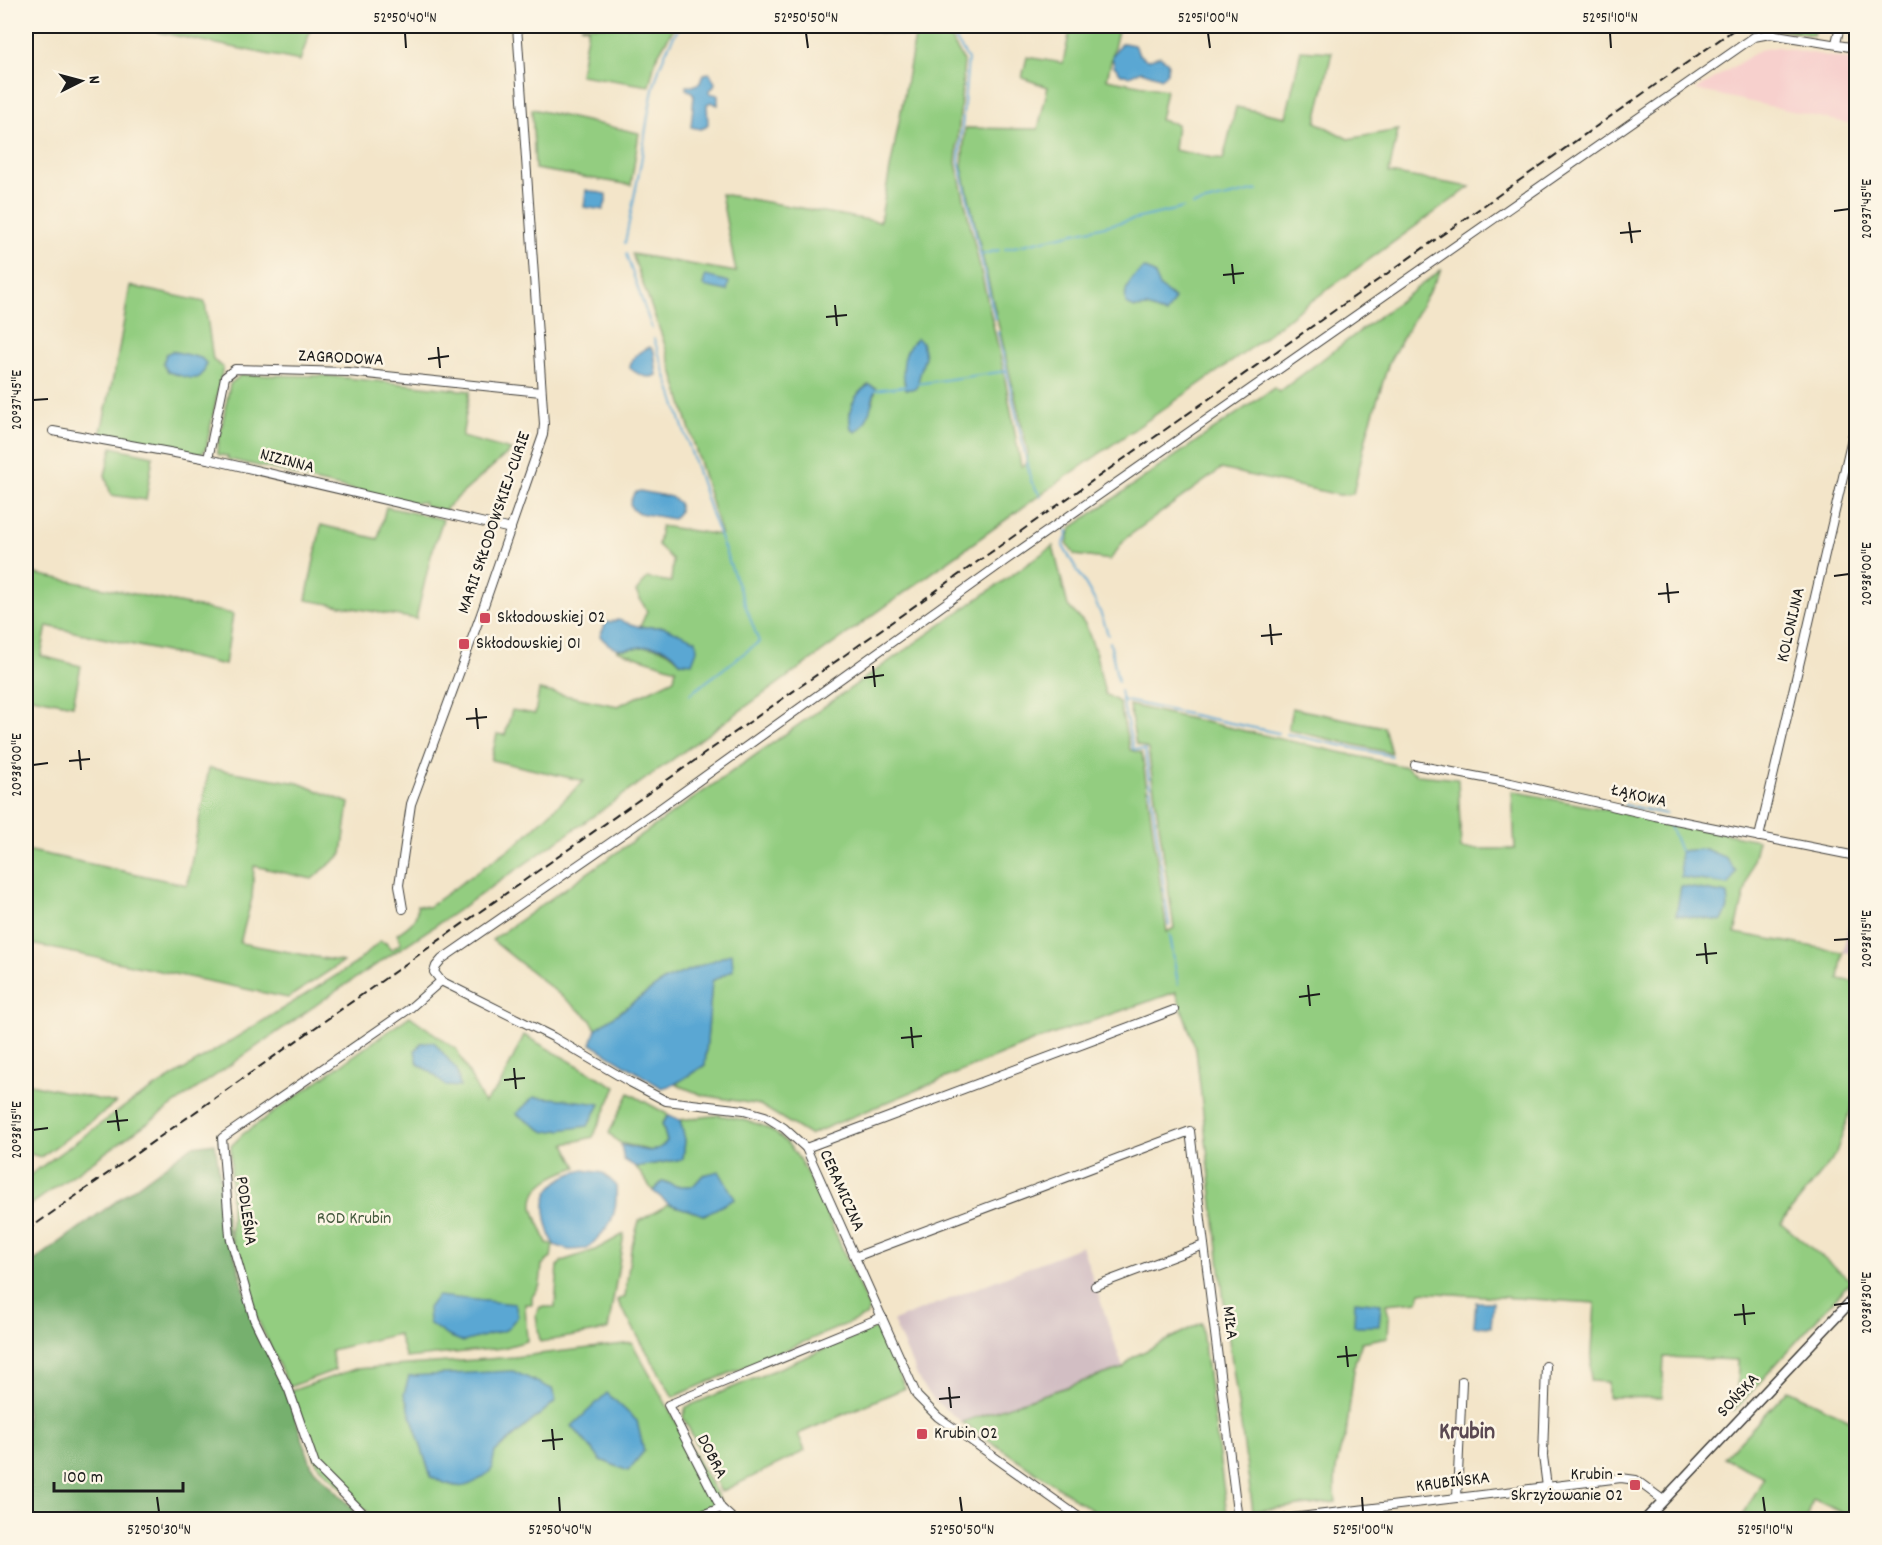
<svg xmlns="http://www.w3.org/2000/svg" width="1882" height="1545" font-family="Dekko,sans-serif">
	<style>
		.built { fill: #f7d0cd }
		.industrial { fill: #d2bec3 }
		.green { fill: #93cd80; stroke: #58744e; stroke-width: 1.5; fill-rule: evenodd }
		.forest { fill: #76b06e; stroke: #496645; stroke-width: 1.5 }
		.water { fill: #5aa7d3; stroke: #3b6278; stroke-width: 1.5 }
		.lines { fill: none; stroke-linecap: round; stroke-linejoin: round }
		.stream { stroke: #5aa7d3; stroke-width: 2 }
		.minor-casing { stroke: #3c3a36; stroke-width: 10 }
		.tertiary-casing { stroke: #3c3a36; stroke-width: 12 }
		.minor { stroke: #fff; stroke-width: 8 }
		.tertiary { stroke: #fff; stroke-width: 9 }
		.rail { stroke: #1c1c1c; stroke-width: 2; stroke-dasharray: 9 4.5; stroke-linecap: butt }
		.ticks { fill: none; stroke: #1c1c1c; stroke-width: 2 }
		.poi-dot { fill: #d1495b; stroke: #fcf5e5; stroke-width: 2 }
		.labels { text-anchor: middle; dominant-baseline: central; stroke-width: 5; stroke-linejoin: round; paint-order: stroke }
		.street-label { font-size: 18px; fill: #1c1c1c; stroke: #fcf5e5 }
		.poi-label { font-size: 18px; fill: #1c1c1c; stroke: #fcf5e5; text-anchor: start }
		.park-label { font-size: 18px; fill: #465a3f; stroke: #fcf5e5 }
		.district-label { font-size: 24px; font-weight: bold; fill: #5a4852; stroke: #fcf5e5 }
		.neatline { fill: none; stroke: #1c1c1c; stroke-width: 2 }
		.ticks-label { font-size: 15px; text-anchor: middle; fill: #1c1c1c }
	</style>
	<rect width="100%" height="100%" fill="#fcf5e5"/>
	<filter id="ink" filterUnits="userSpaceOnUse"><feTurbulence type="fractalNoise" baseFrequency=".0167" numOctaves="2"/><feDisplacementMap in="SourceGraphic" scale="12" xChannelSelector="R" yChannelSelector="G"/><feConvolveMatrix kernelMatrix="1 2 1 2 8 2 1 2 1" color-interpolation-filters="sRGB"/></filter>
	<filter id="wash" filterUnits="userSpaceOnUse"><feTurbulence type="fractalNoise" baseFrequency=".008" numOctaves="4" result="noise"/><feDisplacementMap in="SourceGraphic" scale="24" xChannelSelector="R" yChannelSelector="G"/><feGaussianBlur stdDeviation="1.35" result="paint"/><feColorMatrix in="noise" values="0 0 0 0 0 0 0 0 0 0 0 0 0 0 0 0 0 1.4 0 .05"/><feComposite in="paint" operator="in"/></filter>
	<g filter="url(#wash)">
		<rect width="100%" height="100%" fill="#f3e5c9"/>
		<!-- built -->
		<polygon class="built" points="1777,47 1856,61 1856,125 1696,90 1760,50"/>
		<!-- industrial -->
		<g class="industrial">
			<polygon points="1852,910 1856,911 1856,954 1843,952"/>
			<polygon points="1082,1246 1123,1368 962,1422 935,1401 920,1382 893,1321"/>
		</g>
		<!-- green -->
		<g class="green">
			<polygon points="160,26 312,26 300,61 158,32"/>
			<polygon points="580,26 675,26 656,58 649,86 580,75 588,28"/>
			<path d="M840,26H943L964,61L956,163L1003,368L1021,466L1025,465L1028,453L962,167L965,128L1038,129L1048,87L1022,78L1027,57L1063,63L1071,26H1119L1107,79L1166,90L1160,120L1177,124L1174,150L1223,160L1236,107L1286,117L1301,50L1332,52L1316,122L1348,139L1398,130L1389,173L1470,187L1295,313L1247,351L1043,493L605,808L444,920L336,991L26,1208V1178L128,1104L355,964L380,941L386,943L391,950L401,943L397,934C409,926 418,921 417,905L428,907L519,842L584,781L491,760L497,734L505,735L512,710L535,714L539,690L618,706L674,679L676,669L616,650C644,647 659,640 680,662L678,634L664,627H640L647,611L636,592L647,578L671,582L673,560L658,545L661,526L721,535L663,339L632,254L736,272L721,194L880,222L915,37ZM925,356L915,389L906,388L904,382ZM868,385L876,388L872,404L851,429C847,411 853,395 868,385Z"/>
			<polygon points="1766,26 1798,30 1799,26 1815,26 1813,35 1773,29 1760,29"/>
			<polygon points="532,109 639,133 631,185 535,169"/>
			<polygon points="1442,269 1389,362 1368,430 1353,494 1339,495 1221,469 1126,538 1110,560 1075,555 1067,544 1071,528 1274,388 1279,392"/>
			<polygon points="130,286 205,302 213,360 223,367 206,449 201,454 100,436 117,360"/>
			<polygon points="241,375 328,376 470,391 462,437 511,450 447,507 446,511 425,506 423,502 414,503 313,481 285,472 227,459 228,456 219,455 217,451 230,384"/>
			<polygon points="112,447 153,456 146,500 111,495 105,475"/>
			<polygon points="386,507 443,519 431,555 416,619 306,600 321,525 378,539"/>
			<path d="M1053,546L1068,606L1085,624L1095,650L1105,694L1119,702L1130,750L1142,753L1167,932L1174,928L1148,749L1136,744L1129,705L1406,767L1418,775L1458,779L1461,849H1515L1512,791L1758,840L1735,933L1843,952L1839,979L1856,982V1094L1835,1156L1781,1223L1851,1281L1733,1412L1737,1397L1738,1360L1664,1357L1662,1398L1608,1397V1382L1590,1381L1595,1303L1420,1292L1418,1301L1386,1304L1389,1317L1388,1337L1362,1342L1355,1362L1346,1434C1337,1455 1333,1479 1336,1502L1253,1511L1225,1312L1196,1050L1176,992L1034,1041L809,1135L760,1105L702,1095L675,1084L705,1065L712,981L732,970L665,980L596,1029L590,1019L492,940Z"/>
			<polygon points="26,572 233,614 225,665 47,626 41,656 81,666 73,705 26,696"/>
			<polygon points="1292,708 1384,727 1391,753 1288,730"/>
			<polygon points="209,768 298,783 349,803 342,854 312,879 254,866 252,898 240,943 343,962 288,998 26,943 26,850 187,885"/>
			<path d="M410,1016L457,1050L484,1103L500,1085L524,1035L616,1087L593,1137L565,1144L577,1167C559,1173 531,1183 533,1207C535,1218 543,1232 547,1243L553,1244L551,1258L542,1265L540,1285L532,1297V1304H525L527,1341L503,1348L406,1358L398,1334L331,1350L335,1370L289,1387L257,1318L231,1236V1146L243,1134Z"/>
			<polygon points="26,1083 116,1103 41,1157 26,1153"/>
			<path d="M629,1093L669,1115L662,1124L667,1141C655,1156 648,1150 633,1146C618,1142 622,1146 609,1133Z"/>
			<path d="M719,1115C733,1118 748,1120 761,1125C791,1137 805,1167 816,1194H818L869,1309L866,1316L673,1397L617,1300L625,1297L631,1249L639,1221L669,1204L704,1215L703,1175L693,1186H675L663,1181L653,1191L636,1167L683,1159L685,1140L680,1120Z"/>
			<polygon points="624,1234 608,1330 540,1342 536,1315 540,1307 555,1307 558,1266 562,1261 595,1250"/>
			<polygon points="1201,1323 1227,1514 1184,1520 1105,1519 962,1422 1123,1368 1133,1357"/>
			<polygon points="873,1329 879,1330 905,1388 798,1434 805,1451 721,1492 683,1417 686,1407"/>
			<path d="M632,1343L729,1516L726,1520L375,1519L317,1464L291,1391L355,1369L514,1357ZM552,1389L556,1401L495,1452ZM644,1451L628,1470L601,1460Z"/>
			<polygon points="1788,1390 1856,1423 1856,1519 1813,1499 1807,1519 1741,1519 1764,1477 1724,1458"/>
		</g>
		<!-- forest -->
		<polygon class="forest" points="215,1143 229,1237 253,1319 286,1390 312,1467 363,1519 26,1519 26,1267 192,1146"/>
		<!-- water -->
		<g class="water">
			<polygon points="1124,43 1134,45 1139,54 1147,60 1160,56 1168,62 1167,73 1162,78 1141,71 1129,76 1121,74 1114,66 1112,56 1120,44"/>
			<polygon points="710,73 715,83 713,88 709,90 709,93 718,95 718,105 711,102 707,104 708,124 706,127 700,129 691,127 694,96 692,92 686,89 686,86 693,86 700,83 703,74"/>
			<polygon points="586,190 606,194 606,202 603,210 584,207"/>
			<path d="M1144,268L1154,273L1160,287L1175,299L1166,314L1147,307L1135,308L1126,304C1123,287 1131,278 1144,268Z"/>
			<polygon points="705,276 729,282 727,291 703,286"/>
			<path d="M917,338L922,342L925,356L916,389H906C901,370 902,351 917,338Z"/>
			<path d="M650,347L654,351L657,375C647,380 638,375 630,368C630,358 641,350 650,347Z"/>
			<path d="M172,351L201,358L206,363C203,388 185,376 168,372L163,364L166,354Z"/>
			<path d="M869,385L876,388C871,403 870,422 856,432L851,429C847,411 853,394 869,385Z"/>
			<polygon points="640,491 671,497 679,503 679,512 673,519 639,513 632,509 630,503 634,493"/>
			<path d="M618,620L640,627H664L696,640L697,650L692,663L680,662C677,659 674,654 670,652C644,634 623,665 600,636L606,623Z"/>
			<polygon points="1705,849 1726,858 1736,871 1729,885 1681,877 1680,851"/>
			<polygon points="1681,886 1727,894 1728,908 1722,921 1676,915"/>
			<polygon points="732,953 733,970 712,981 705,1065 675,1084 662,1088 591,1044 596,1029 665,980"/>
			<polygon points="434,1042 457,1070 460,1087 446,1086 431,1072 418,1064 415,1051 421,1043"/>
			<polygon points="534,1097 563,1099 600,1104 588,1126 545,1132 516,1114"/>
			<path d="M669,1115L680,1120L685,1140L683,1159L636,1167L624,1160L621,1145C639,1147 653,1159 667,1141L662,1124Z"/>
			<path d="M583,1170L603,1173L616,1185C618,1219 610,1226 587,1249L569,1250L554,1245C539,1207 538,1182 583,1170Z"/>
			<polygon points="719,1171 735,1199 704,1215 669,1204 653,1191 663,1181 675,1186 693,1186 703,1175"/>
			<polygon points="437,1296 515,1304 518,1316 506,1330 463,1342 446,1335 429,1323 428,1308"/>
			<polygon points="1355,1301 1381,1304 1379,1326 1354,1326"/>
			<polygon points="1476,1302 1493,1302 1491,1327 1474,1326"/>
			<path d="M513,1371L552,1389L556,1401L495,1452L491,1471C467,1490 459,1491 431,1477L404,1394L409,1376Z"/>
			<polygon points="607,1393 637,1421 644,1451 628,1471 601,1460 572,1426"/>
		</g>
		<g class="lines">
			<!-- stream -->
			<g class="stream">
				<polyline points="947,26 968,59 959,161 995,319"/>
				<polyline points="1193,205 1257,190"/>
				<path d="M625,243C630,216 636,189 641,162C649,111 651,70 680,26"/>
				<polyline points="1005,249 1183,208"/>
				<polyline points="626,254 652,329"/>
				<polyline points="980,255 999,250"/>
				<polyline points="998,332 1031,481 1041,497"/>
				<polyline points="654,339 711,513 759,642 690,694"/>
				<polyline points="916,384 1007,371"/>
				<polyline points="874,390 907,386"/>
				<path d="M1067,530L1068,533L1063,546C1079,575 1100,603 1108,635"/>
				<polyline points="1110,642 1118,682"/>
				<polyline points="1120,691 1133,749 1145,750 1169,925"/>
				<polyline points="1122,700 1278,733"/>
				<polyline points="1286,734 1392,756"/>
				<polyline points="1419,762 1434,765"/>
				<polyline points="1624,805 1666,814"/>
				<polyline points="1668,821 1680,851"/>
				<polyline points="1170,935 1178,984"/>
			</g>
		</g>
	</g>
	<g filter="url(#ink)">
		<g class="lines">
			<defs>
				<g id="minor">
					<polyline points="1836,43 1840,26"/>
					<polyline points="53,431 208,459 511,529"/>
					<polyline points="208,459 225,377 235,369 348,372 541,392"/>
					<polyline points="1415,765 1511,783 1655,816 1856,856"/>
					<polyline points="1759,837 1856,421"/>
					<polyline points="403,909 399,885 411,804 481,614 543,435 544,424 517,26"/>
					<polyline points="806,1148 1174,1010"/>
					<polyline points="855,1257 1190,1131 1238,1520"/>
					<polyline points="1095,1286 1204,1245"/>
					<polyline points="1546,1366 1543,1456 1547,1487"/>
					<polyline points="1457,1498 1462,1381"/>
					<polyline points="370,1520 315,1465 289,1390 254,1319 230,1236 222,1138 409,1009 441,981"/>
					<polyline points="688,1520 721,1508"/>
					<polyline points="734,1520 721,1508 668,1405 882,1317"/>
					<polyline points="1083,1520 938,1417 917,1396 806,1148 784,1128 765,1116 744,1110 666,1101 628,1081 553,1037 441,981 434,972 436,966 442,959 662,807 1006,560 1754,37 1770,34 1856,48"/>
					<polyline points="1275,1520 1621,1478 1636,1480 1663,1500"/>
				</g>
				<polyline id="tertiary" points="1645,1520 1856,1296"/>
			</defs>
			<!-- minor casing -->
			<use href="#minor" class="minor-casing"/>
			<!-- tertiary casing -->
			<use href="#tertiary" class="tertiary-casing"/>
			<!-- minor -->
			<use href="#minor" class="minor"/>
			<!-- tertiary -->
			<use href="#tertiary" class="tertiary"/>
			<!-- rail -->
			<polyline class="rail" points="26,1231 1739,26"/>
		</g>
	</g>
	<!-- ticks -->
	<path class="ticks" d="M405,33L406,48M806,33L808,48M1208,33L1210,48M1610,33L1611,48M1834,211L1849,209M1629,222L1632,243M1620,233L1641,231M1232,264L1234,284M1223,275L1244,273M835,305L837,326M826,317L847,315M438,347L440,368M428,359L449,356M33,400L48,399M1834,576L1849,574M1667,583L1669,603M1658,594L1679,592M1270,624L1272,645M1261,636L1282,634M873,666L875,687M864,678L884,675M476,708L478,729M466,719L487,717M79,750L81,770M69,761L90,759M33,765L48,763M1834,940L1849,939M1705,943L1707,964M1696,955L1717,953M1308,985L1310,1006M1299,997L1320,994M911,1027L913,1048M901,1038L922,1036M514,1068L516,1089M504,1080L525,1078M116,1110L119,1131M107,1122L128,1120M33,1130L48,1128M1743,1304L1745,1325M1834,1305L1849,1303M1734,1315L1755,1313M1346,1346L1348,1367M1337,1357L1357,1355M949,1387L951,1408M939,1399L960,1397M552,1429L554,1450M542,1441L563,1439M157,1497L159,1512M559,1497L560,1512M960,1497L962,1512M1362,1497L1363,1512M1763,1497L1765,1512"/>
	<!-- markers -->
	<g class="poi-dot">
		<rect x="479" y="612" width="12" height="12" rx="3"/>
		<rect x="458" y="638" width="12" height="12" rx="3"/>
		<rect x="916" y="1428" width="12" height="12" rx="3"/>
		<rect x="1629" y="1479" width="12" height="12" rx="3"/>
	</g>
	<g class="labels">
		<!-- street labels -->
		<g class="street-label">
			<text transform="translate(341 359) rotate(3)">ZAGRODOWA</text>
			<text transform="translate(287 462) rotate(15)">NIZINNA</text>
			<text transform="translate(495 523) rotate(-71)">MARII SKŁODOWSKIEJ-CURIE</text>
			<text transform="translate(1792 625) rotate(-77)">KOLONIJNA</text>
			<text transform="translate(1639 797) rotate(13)">ŁĄKOWA</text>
			<text transform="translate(841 1191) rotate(66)">CERAMICZNA</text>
			<text transform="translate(245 1211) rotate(82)">PODLEŚNA</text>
			<text transform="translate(1229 1323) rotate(83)">MIŁA</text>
			<text transform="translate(1739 1396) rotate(-47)">SOŃSKA</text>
			<text transform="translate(711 1457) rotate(63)">DOBRA</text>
			<text transform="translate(1453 1483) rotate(-7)">KRUBIŃSKA</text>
		</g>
		<!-- poi labels -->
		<g class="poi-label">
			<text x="497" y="618">Skłodowskiej 02</text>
			<text x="476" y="644">Skłodowskiej 01</text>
			<text x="934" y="1434">Krubin 02</text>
			<text x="1623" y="1475" text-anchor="end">Krubin -<tspan x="1623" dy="21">Skrzyżowanie 02</tspan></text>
		</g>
		<!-- park labels -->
		<g class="park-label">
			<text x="354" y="1219">ROD Krubin</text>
		</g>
		<!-- district labels -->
		<g class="district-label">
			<text x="1467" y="1433">Krubin</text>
		</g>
	</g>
	<!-- margin -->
	<rect width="1882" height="1545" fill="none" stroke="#fcf5e5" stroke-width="66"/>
	<!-- north arrow -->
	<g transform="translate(81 81) rotate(84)" stroke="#fcf5e5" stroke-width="4.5" paint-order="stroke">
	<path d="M0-4.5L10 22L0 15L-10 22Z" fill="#1c1c1c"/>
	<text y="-9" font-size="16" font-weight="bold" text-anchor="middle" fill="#1c1c1c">N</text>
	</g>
	<!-- scale -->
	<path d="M54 1482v9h129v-9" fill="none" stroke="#1c1c1c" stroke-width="3"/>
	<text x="63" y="1482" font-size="18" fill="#1c1c1c" stroke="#fcf5e5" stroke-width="4.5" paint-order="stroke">100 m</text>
	<rect x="33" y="33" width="1816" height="1479" class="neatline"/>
	<g class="ticks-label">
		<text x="405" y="22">52°50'40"N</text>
		<text x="806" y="22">52°50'50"N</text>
		<text x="1208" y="22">52°51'00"N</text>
		<text x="1610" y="22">52°51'10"N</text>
		<text transform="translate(1866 209) rotate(-90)" y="5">20°37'45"E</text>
		<text transform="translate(16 400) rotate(-90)" y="5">20°37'45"E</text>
		<text transform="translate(1866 574) rotate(-90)" y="5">20°38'00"E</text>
		<text transform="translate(16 765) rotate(-90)" y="5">20°38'00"E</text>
		<text transform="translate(1866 939) rotate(-90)" y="5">20°38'15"E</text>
		<text transform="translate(16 1130) rotate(-90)" y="5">20°38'15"E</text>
		<text transform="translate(1866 1303) rotate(-90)" y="5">20°38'30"E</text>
		<text x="159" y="1534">52°50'30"N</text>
		<text x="560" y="1534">52°50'40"N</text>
		<text x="962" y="1534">52°50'50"N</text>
		<text x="1363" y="1534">52°51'00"N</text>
		<text x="1765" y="1534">52°51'10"N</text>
	</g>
</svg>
